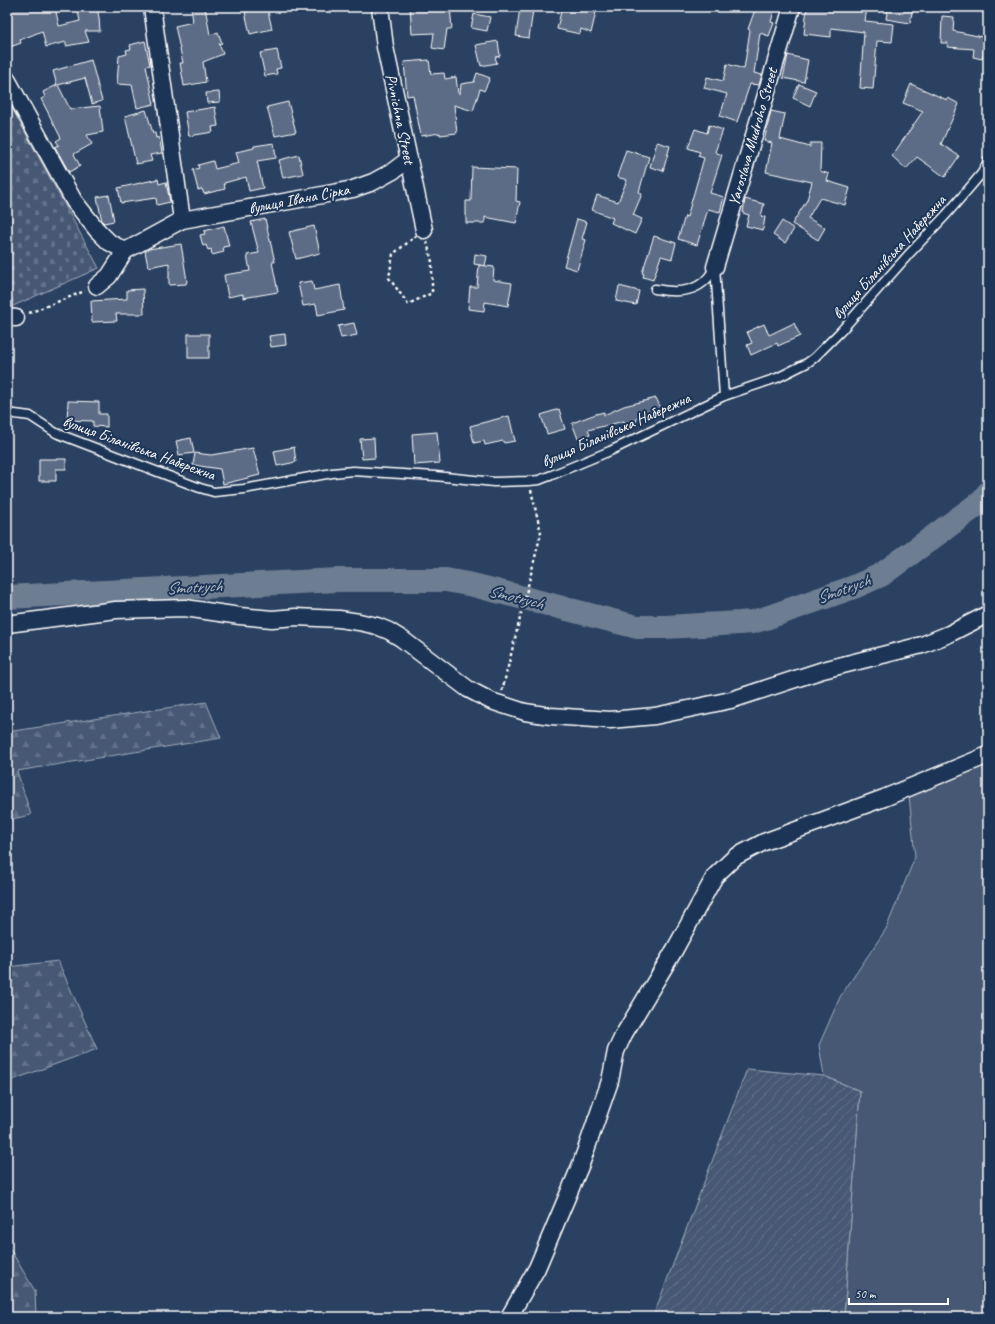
<svg xmlns="http://www.w3.org/2000/svg" width="995" height="1324" font-family="Caveat,sans-serif">
	<style>
		.green { fill: #465975; stroke: #a2acba }
		.forest { fill: url(#forest-firs); stroke: #a2acba }
		.cemetery { fill: url(#cemetery-stones); stroke: #a2acba }
		.garden { fill: url(#garden-furrows); stroke: #a2acba }
		.lines { fill: none; stroke-linecap: round; stroke-linejoin: round }
		.river { stroke: #6d7d92; stroke-width: 24 }
		.building { fill: #5b6c86; stroke: #fff }
		.lane-casing { stroke: #fff; stroke-width: 11 }
		.street-casing { stroke: #fff; stroke-width: 19 }
		.path { stroke: #fff; stroke-width: 2.5; stroke-dasharray: 3 3; stroke-linecap: butt }
		.lane { stroke: #1d3557; stroke-width: 8 }
		.street { stroke: #1d3557; stroke-width: 16 }
		.labels { text-anchor: middle; dominant-baseline: central; stroke-width: 4; stroke-linejoin: round; paint-order: stroke }
		.street-label { font-size: 16px; fill: #fff; stroke: #1d3557 }
		.water-label { font-size: 17px; font-style: italic; fill: #b6bec8; stroke: #1d3557 }
	</style>
	<defs>
		<pattern id="forest-firs" width="22" height="20" patternUnits="userSpaceOnUse"><rect width="22" height="20" fill="#465975"/><path d="M5 1l3.5 6h-7zM16 11l3.5 6h-7z" fill="#62728a"/></pattern>
		<pattern id="cemetery-stones" width="16" height="16" patternUnits="userSpaceOnUse"><rect width="16" height="16" fill="#465975"/><path d="M2 7V4a2 2 0 0 1 4 0v3zM10 15v-3a2 2 0 0 1 4 0v3z" fill="#62728a"/></pattern>
		<pattern id="garden-furrows" width="10" height="10" patternUnits="userSpaceOnUse"><rect width="10" height="10" fill="#465975"/><path d="M-1 1l2-2M0 10L10 0M9 11l2-2" fill="none" stroke="#62728a"/></pattern>
	</defs>
	<rect width="100%" height="100%" fill="#2a4161"/>
	<filter id="ink" filterUnits="userSpaceOnUse"><feTurbulence type="fractalNoise" baseFrequency=".025" numOctaves="2"/><feDisplacementMap in="SourceGraphic" scale="8" xChannelSelector="R" yChannelSelector="G"/><feConvolveMatrix kernelMatrix="1 2 1 2 8 2 1 2 1" color-interpolation-filters="sRGB"/></filter>
	<g filter="url(#ink)">
		<!-- green -->
		<polygon class="green" points="988,757 988,1317 844,1317 860,1091 824,1076 819,1045 840,997 886,929 915,857 909,795"/>
		<!-- forest -->
		<g class="forest">
			<polygon points="206,702 221,738 17,771 31,815 7,820 7,732"/>
			<polygon points="58,961 97,1049 7,1082 7,967"/>
			<polygon points="7,1244 35,1291 36,1317 7,1317"/>
		</g>
		<!-- cemetery -->
		<polygon class="cemetery" points="7,99 99,268 13,306 7,307"/>
		<!-- garden -->
		<polygon class="garden" points="747,1069 824,1076 860,1091 844,1317 653,1317"/>
		<g class="lines">
			<!-- river -->
			<polyline class="river" points="7,597 338,580 446,580 473,585 637,627 665,627 739,623 752,622 766,618 854,587 881,575 970,510 983,500 988,493"/>
		</g>
		<!-- building -->
		<g class="building">
			<polygon points="7,7 55,7 59,26 80,21 77,7 97,7 99,18 100,31 85,31 89,42 66,46 66,42 46,47 42,31 20,40 21,43 10,47 7,39"/>
			<polygon points="191,7 205,7 210,35 218,32 222,43 219,44 223,54 203,62 206,82 184,86 180,63 183,63 175,26 193,22"/>
			<polygon points="252,7 267,7 272,29 250,34 245,12 253,10"/>
			<polygon points="410,7 450,7 452,29 447,29 444,50 432,48 434,33 412,34"/>
			<polygon points="562,7 597,8 591,33 581,29 580,34 557,29"/>
			<polygon points="756,7 775,7 771,22 774,23 769,36 760,33 754,73 762,75 759,85 750,84 737,122 720,116 727,94 704,88 707,77 723,81 727,64 744,69 750,30 748,29"/>
			<polygon points="807,7 843,10 843,7 867,8 865,21 894,24 892,42 877,41 873,89 860,88 864,32 831,28 831,37 804,34"/>
			<polygon points="888,7 913,7 910,23 886,19"/>
			<polygon points="520,8 533,10 529,38 516,36"/>
			<polygon points="474,14 490,17 487,31 471,28"/>
			<polygon points="942,16 954,17 953,31 988,38 982,59 973,57 974,49 947,47 948,43 941,43"/>
			<polygon points="145,41 150,65 146,66 154,104 137,108 132,85 117,84 119,56 127,54 126,50 131,49 130,45"/>
			<polygon points="498,41 500,56 495,57 497,63 481,66 476,45"/>
			<polygon points="277,50 281,68 276,69 277,74 265,76 260,53"/>
			<polygon points="788,55 808,60 804,82 783,78"/>
			<polygon points="91,60 102,101 92,104 85,78 58,85 70,109 100,106 103,132 87,135 92,144 74,154 80,166 69,172 55,147 59,145 56,141 61,138 41,99 45,97 43,92 57,85 53,71"/>
			<polygon points="429,60 431,74 444,73 445,79 456,77 458,93 460,93 461,84 474,82 477,73 490,78 484,91 480,89 473,111 454,105 457,133 440,135 440,133 421,136 413,95 407,96 404,62"/>
			<polygon points="799,84 816,91 810,106 793,98"/>
			<polygon points="911,84 947,100 948,98 959,104 941,144 959,156 945,177 917,157 906,169 892,156 923,111 903,103"/>
			<polygon points="219,92 220,102 207,103 206,93"/>
			<polygon points="288,102 296,132 275,136 267,107"/>
			<polygon points="215,107 218,126 212,127 213,132 189,136 185,112"/>
			<polygon points="146,110 153,133 155,133 156,138 159,137 162,153 150,155 152,161 136,164 125,116"/>
			<polygon points="771,111 785,114 780,139 810,147 810,143 821,143 820,171 829,174 827,181 850,188 845,205 820,198 808,218 825,228 818,240 792,224 807,200 812,182 766,172 772,143 764,141"/>
			<polygon points="709,125 723,130 715,152 722,155 710,193 724,197 720,212 708,209 697,245 678,239 685,216 687,217 704,158 698,156 700,152 688,148 695,129 707,133"/>
			<polygon points="657,142 670,146 663,171 650,167"/>
			<polygon points="274,143 276,158 257,161 263,188 249,191 246,177 224,183 225,189 204,194 202,189 198,190 193,170 199,168 198,165 213,161 215,169 239,163 236,152 254,148 254,146"/>
			<polygon points="626,150 649,157 639,192 642,194 633,215 642,219 635,234 611,223 613,218 592,210 597,195 618,202 627,180 617,177"/>
			<polygon points="299,155 303,174 283,178 279,160"/>
			<polygon points="472,167 517,169 516,201 520,202 516,223 485,217 485,223 466,223 466,201 471,201"/>
			<polygon points="158,179 159,184 166,182 170,202 157,205 156,198 121,203 118,188"/>
			<polygon points="109,195 114,221 104,223 102,221 97,197"/>
			<polygon points="745,199 764,204 761,216 765,217 763,230 746,226 749,215 743,213"/>
			<polygon points="265,219 275,262 272,262 278,292 243,298 243,294 228,297 224,275 250,271 247,255 259,253 251,222"/>
			<polygon points="577,219 587,222 582,239 586,240 577,270 564,266"/>
			<polygon points="782,221 794,229 785,243 773,235"/>
			<polygon points="224,226 229,246 223,247 224,252 212,255 211,249 208,250 206,245 203,246 200,235 205,234 204,231"/>
			<polygon points="314,226 320,253 296,259 289,232"/>
			<polygon points="654,236 676,243 672,259 661,256 653,280 643,277 644,274 642,273"/>
			<polygon points="181,244 187,281 186,284 169,285 169,263 148,267 145,251 148,249"/>
			<polygon points="475,254 487,256 485,266 474,264"/>
			<polygon points="479,265 494,267 493,280 512,283 508,306 485,302 484,311 468,309 470,287 477,287"/>
			<polygon points="312,281 314,290 340,285 344,310 318,315 316,304 303,306 298,283"/>
			<polygon points="619,286 639,291 636,305 616,301"/>
			<polygon points="143,289 144,314 116,314 117,321 92,322 91,301 127,299 127,290"/>
			<polygon points="354,323 357,335 341,338 338,326"/>
			<polygon points="794,323 800,336 778,346 777,343 751,355 747,345 752,343 747,332 764,324 769,335"/>
			<rect x="188" y="334" width="21" height="24"/>
			<polygon points="285,334 286,345 271,347 269,336"/>
			<polygon points="656,398 661,408 636,419 637,421 626,426 624,421 588,430 590,435 578,439 572,423 596,414 604,412 604,415 624,406"/>
			<polygon points="68,401 99,402 99,414 107,414 107,427 93,426 93,421 67,420"/>
			<polygon points="559,409 565,429 547,434 541,415"/>
			<polygon points="509,416 515,441 504,443 503,441 485,445 484,441 474,443 470,426"/>
			<polygon points="437,432 440,463 414,465 412,434"/>
			<polygon points="191,438 194,453 179,455 176,441"/>
			<polygon points="374,438 375,458 362,459 360,439"/>
			<polygon points="294,447 296,462 277,466 274,451"/>
			<polygon points="253,448 260,475 223,484 220,469 193,465 195,453 211,455"/>
			<polygon points="39,459 66,459 66,469 56,469 56,481 39,481"/>
		</g>
		<g class="lines">
			<defs>
				<g id="lane">
					<polyline points="984,7 988,10"/>
					<polyline points="715,267 724,396"/>
					<path d="M655,289C679,294 703,292 714,268"/>
					<polyline points="7,413 30,416 56,433 200,488 214,492 244,489 332,473 353,471 435,476 494,482 529,481 539,480 552,475 610,451 724,396 777,378 807,363 814,358 840,332 909,254 946,215 971,186 982,173 988,161"/>
				</g>
				<g id="street">
					<polyline points="152,7 182,220"/>
					<polyline points="380,7 385,47 424,230"/>
					<polyline points="7,79 74,201 97,230 109,242 125,251"/>
					<polyline points="715,267 792,7"/>
					<polyline points="97,286 109,276 125,251 182,220 317,196 353,189 373,182 393,171 409,159"/>
					<polyline points="7,317 16,318"/>
					<polyline points="7,624 116,610 185,608 240,616 272,619 296,617 339,619 359,622 377,626 389,631 402,639 468,689 491,701 525,712 551,716 610,720 655,716 731,700 823,670 922,645 949,634 988,614"/>
					<polyline points="509,1317 537,1268 581,1164 610,1081 616,1051 624,1034 675,949 715,876 735,857 764,842 884,798 988,755"/>
				</g>
			</defs>
			<!-- lane casing -->
			<use href="#lane" class="lane-casing"/>
			<!-- street casing -->
			<use href="#street" class="street-casing"/>
			<!-- path -->
			<g class="path">
				<polygon points="424,230 432,262 432,293 408,304 389,278 393,254"/>
				<polyline points="29,313 85,291"/>
				<polyline points="502,691 541,533 531,490"/>
			</g>
			<!-- lane -->
			<use href="#lane" class="lane"/>
			<!-- street -->
			<use href="#street" class="street"/>
		</g>
	</g>
	<g class="labels">
		<!-- street labels -->
		<g class="street-label">
			<text transform="translate(400 119) rotate(78)">Pivnichna Street</text>
			<text transform="translate(753 137) rotate(-74)">Yaroslava Mudroho Street</text>
			<text transform="translate(299 199) rotate(-11)">вулиця Івана Сірка</text>
			<text transform="translate(889 257) rotate(-48)">вулиця Біланівська Набережна</text>
			<text transform="translate(616 430) rotate(-24)">вулиця Біланівська Набережна</text>
			<text transform="translate(139 448) rotate(20)">вулиця Біланівська Набережна</text>
		</g>
		<!-- water labels -->
		<g class="water-label">
			<text transform="translate(194 587) rotate(-3)">Smotrych</text>
			<text transform="translate(843 589) rotate(-20)">Smotrych</text>
			<text transform="translate(516 597) rotate(14)">Smotrych</text>
		</g>
	</g>
	<!-- margin -->
	<rect width="995" height="1324" fill="none" stroke="#1d3557" stroke-width="24"/>
	<rect x="12" y="12" width="971" height="1300" fill="none" stroke="#fff" stroke-width="1.5" filter="url(#ink)"/>
	<!-- scale -->
	<path d="M849 1298v6h99v-6" fill="none" stroke="#ffffff" stroke-width="2"/>
	<text x="855" y="1298" font-size="12" fill="#ffffff" stroke="#1d3557" stroke-width="3" paint-order="stroke">50 m</text>
</svg>
